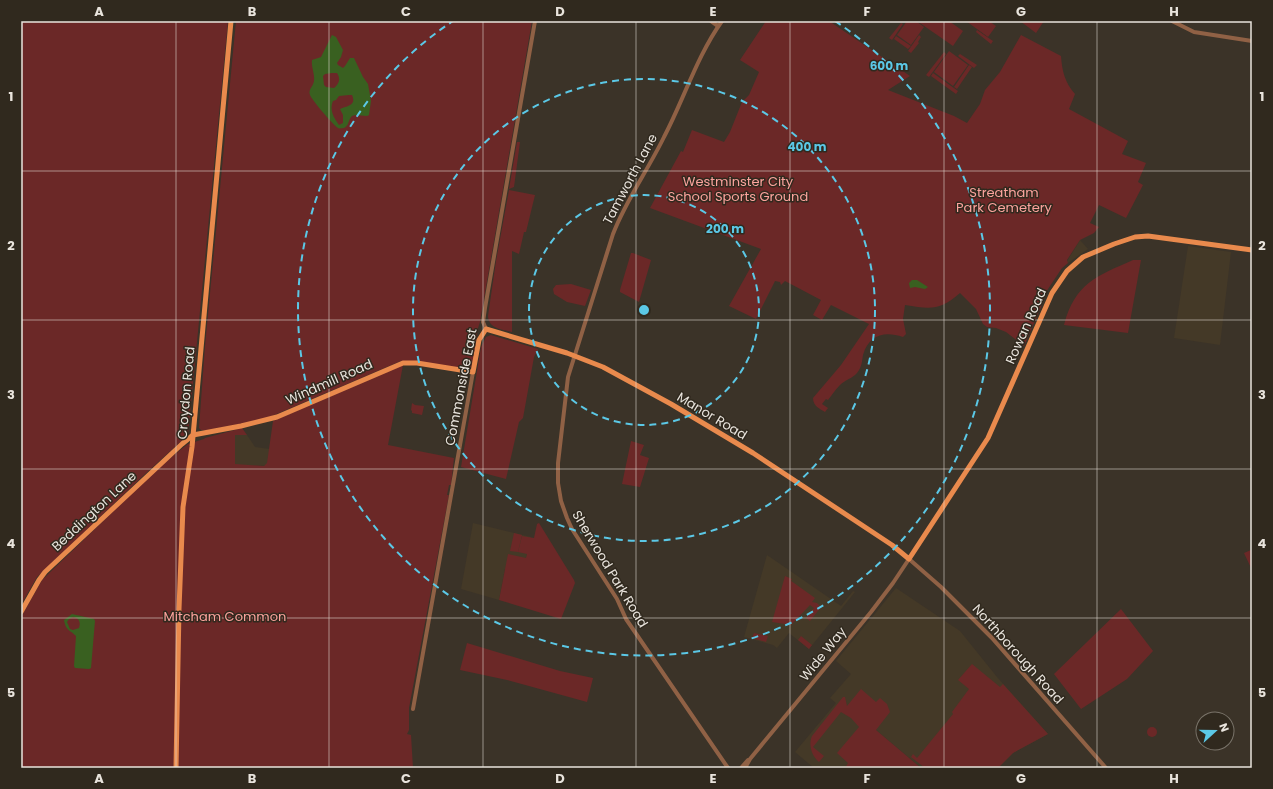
<svg xmlns="http://www.w3.org/2000/svg" width="1273" height="789" font-family="Poppins,sans-serif">
	<style>
		.built { fill: #443927 }
		.green { fill: #6b2827 }
		.water { fill: #396020; fill-rule: evenodd }
		.lines { fill: none; stroke-linecap: round; stroke-linejoin: round }
		.minor { stroke: #906145; stroke-width: 4 }
		.major { stroke: #e98a4d; stroke-width: 5 }
		.grid { fill: none; stroke: #e9e4dd; stroke-width: 1; stroke-opacity: 0.55 }
		.ring { fill: none; stroke: #5bc8e6; stroke-width: 2; stroke-dasharray: 7 5 }
		.labels { text-anchor: middle; dominant-baseline: central; stroke-width: 3; stroke-linejoin: round; paint-order: stroke }
		.street-label { font-size: 13px; fill: #e9e4dd; stroke: #30291e }
		.park-label { font-size: 13px; fill: #fca39d; stroke: #30291e }
		.centre { fill: #5bc8e6; stroke: #30291e; stroke-width: 2 }
		.ring-label { font-size: 12px; text-anchor: middle; font-weight: bold; fill: #5bc8e6; stroke: #30291e; stroke-width: 3; stroke-linejoin: round; paint-order: stroke }
		.neatline { fill: none; stroke: #e9e4dd; stroke-width: 1.5 }
		.grid-label { font-size: 13px; text-anchor: middle; font-weight: bold; fill: #e9e4dd }
	</style>
	<rect width="100%" height="100%" fill="#3b3328"/>
	<!-- built -->
	<g class="built">
		<polygon points="1080,240 1088,249 1068,263 1067,261"/>
		<polygon points="1188,246 1231,252 1220,345 1174,338"/>
		<polygon points="234,435 247,435 255,447 270,449 267,466 234,465"/>
		<polygon points="473,523 531,537 523,572 505,569 499,600 461,589"/>
		<polygon points="767,555 841,606 853,591 855,592 809,649 789,633 777,648 773,645 744,637"/>
		<polygon points="896,588 960,631 997,677 1048,734 1013,753 998,768 921,768 876,730 845,768 814,768 795,752 836,703 830,698 851,674 836,661"/>
	</g>
	<!-- green -->
	<g class="green">
		<polygon points="21,21 228,21 188,435 143,476 37,577 21,605"/>
		<path d="M236,21H532L480,322C474,336 478,354 471,367L466,369L415,361H401L265,419L209,430H201L199,428L205,346Z"/>
		<path d="M766,21H829L910,76L888,90L954,116L967,123L980,104L985,90L1000,72L1021,35L1061,56C1062,71 1065,83 1075,94L1069,109L1128,141L1122,154L1146,163L1138,182L1143,185L1126,218L1099,205L1090,223L1099,227L1094,233L1080,240L1067,260L1068,263L1062,268L1046,292L1041,307L1024,346L1006,332L996,328L987,327L983,324L976,309L960,293C940,311 930,309 905,305L903,319L906,334L903,337C885,331 869,334 863,355C862,361 862,367 857,373C853,378 845,380 840,385C835,390 832,395 828,400L826,399L822,404L828,408L825,412C820,409 813,406 813,398L841,365L869,324L831,305L822,320L813,315L821,300L785,281L781,285L780,282L775,281L756,319L729,306L761,249L650,208L681,151L683,152L692,130L724,142L730,132L742,102L749,95L759,72L740,60Z"/>
		<polygon points="907,21 916,21 924,27 911,45 897,35"/>
		<polygon points="917,21 949,21 963,31 953,46"/>
		<polygon points="966,21 989,21 996,26 988,37"/>
		<polygon points="1020,21 1044,21 1036,33"/>
		<polygon points="901,23 903,24 892,40 889,38"/>
		<polygon points="977,30 993,41 991,44 976,32"/>
		<polygon points="919,35 921,37 918,42 919,43 911,53 908,51"/>
		<polygon points="896,36 911,46 908,49 894,39"/>
		<polygon points="949,51 968,65 953,86 934,72"/>
		<polygon points="944,52 946,54 929,77 926,75"/>
		<polygon points="960,54 977,65 974,68 958,56"/>
		<polygon points="969,65 972,67 957,89 954,87"/>
		<polygon points="933,73 958,91 956,94 931,76"/>
		<polygon points="517,142 520,142 514,187 509,189"/>
		<path d="M509,190L535,195L526,232H524L519,254L512,251V332C501,329 489,329 488,316L496,261Z"/>
		<polygon points="631,253 633,253 651,260 639,302 620,292 620,290"/>
		<path d="M1133,260H1141L1128,333L1064,325C1075,283 1097,276 1133,260Z"/>
		<polygon points="571,284 591,290 585,306 567,302 554,294 553,289 556,285"/>
		<polygon points="491,335 538,349 534,357 523,418 519,422 506,479 461,467 481,347 486,337"/>
		<polygon points="403,365 388,445 454,458 451,485 449,485 447,495 449,495 409,708 409,730 407,734 411,735 413,768 21,768 21,617 42,580 156,470 180,450 188,444 204,439 205,438 242,428 247,435 235,435 235,464 264,466 267,463 273,421"/>
		<polygon points="412,403 415,405 424,406 422,415 412,413 412,411 411,410"/>
		<polygon points="631,441 644,445 640,455 649,458 640,487 622,484"/>
		<polygon points="539,523 574,580 575,583 561,619 499,600 508,554 526,558 527,554 518,552 522,536 534,538 537,524"/>
		<polygon points="514,533 522,535 518,552 510,551"/>
		<polygon points="1252,543 1252,570 1244,553 1251,550"/>
		<polygon points="785,576 792,579 791,581 794,583 815,598 812,602 817,603 821,607 810,621 806,618 814,608 810,605 791,625 772,622"/>
		<polygon points="1121,609 1153,651 1127,679 1081,709 1054,674"/>
		<polygon points="754,633 768,636 766,642 752,638"/>
		<polygon points="801,636 812,645 809,649 798,640"/>
		<polygon points="467,643 560,671 593,678 587,702 507,680 460,670"/>
		<polygon points="972,664 1000,687 1003,684 1048,734 1013,753 998,768 925,768 911,757 913,754 917,758 953,714 952,712 969,689 958,680"/>
		<path d="M861,689L876,702L880,698L887,704L890,712L876,730L921,768H845L848,763L837,753L859,727L851,718L841,712L813,747L824,756L819,762C812,756 808,745 812,736L843,697H845L847,706Z"/>
		<circle cx="1152" cy="732" r="5"/>
	</g>
	<!-- water -->
	<g class="water">
		<path d="M332,35L336,37L343,50L341,57L337,63L338,65L343,68L345,66L350,58H354L363,77L368,84L371,101L369,115L367,116L355,115L352,116C348,120 349,126 344,128C343,128 339,129 338,128C334,126 311,99 310,95C308,89 313,87 314,81C315,74 311,67 312,60L321,57ZM332,73H337C341,79 339,84 334,88L326,87L324,85L323,76L325,74ZM349,95H352C357,106 346,106 340,109L343,115V123L339,125C334,118 329,110 333,101L336,100L339,96Z"/>
		<polygon points="912,280 917,280 928,287 925,289 915,287 910,288 909,283"/>
		<path d="M72,614L94,619L95,621L91,668L89,669L75,668L74,666L76,636C69,629 66,631 64,620ZM73,617C79,618 81,622 79,628L73,630L70,629L67,622L69,619Z"/>
	</g>
	<g class="lines">
		<!-- minor -->
		<g class="minor">
			<polyline points="711,21 718,26"/>
			<path d="M722,21C697,56 684,99 664,137C648,170 626,200 613,234L568,377L558,463V483L561,501L567,518L572,529L617,599L626,619L728,768"/>
			<polyline points="1172,21 1194,32 1252,41"/>
			<polyline points="486,329 483,322 485,308 535,21"/>
			<polyline points="413,709 473,372"/>
			<polyline points="741,768 748,760"/>
			<polyline points="745,768 750,759 871,612 893,583 909,559 941,587 992,638 1106,768"/>
		</g>
		<!-- major -->
		<g class="major">
			<polyline points="21,612 39,580 45,572 182,444 193,435 241,426 277,417 403,363 417,363 473,372 479,340 486,329 567,353 603,367 671,404 753,453 892,545 909,559 988,438 1052,293 1067,271 1083,257 1114,244 1135,237 1148,236 1252,250"/>
			<polyline points="176,768 179,609 183,507 192,447 231,21"/>
		</g>
	</g>
	<!-- grid -->
	<path class="grid" d="M176,21V768M329,21V768M483,21V768M636,21V768M790,21V768M944,21V768M1097,21V768M21,171H1252M21,320H1252M21,469H1252M21,618H1252"/>
	<!-- distance rings -->
	<g class="ring">
		<circle cx="644" cy="310" r="115"/>
		<circle cx="644" cy="310" r="231"/>
		<path d="M835 21A346 346 0 1 1 453 21"/>
	</g>
	<g class="labels">
		<!-- street labels -->
		<g class="street-label">
			<text transform="translate(630 179) rotate(-62)">Tamworth Lane</text>
			<text transform="translate(1026 326) rotate(-66)">Rowan Road</text>
			<text transform="translate(329 382) rotate(-24)">Windmill Road</text>
			<text transform="translate(461 387) rotate(-79)">Commonside East</text>
			<text transform="translate(186 393) rotate(-85)">Croydon Road</text>
			<text transform="translate(712 416) rotate(31)">Manor Road</text>
			<text transform="translate(94 511) rotate(-43)">Beddington Lane</text>
			<text transform="translate(610 569) rotate(59)">Sherwood Park Road</text>
			<text transform="translate(823 654) rotate(-51)">Wide Way</text>
			<text transform="translate(1018 654) rotate(48)">Northborough Road</text>
		</g>
		<!-- park labels -->
		<g class="park-label">
			<text x="738" y="181">Westminster City<tspan x="738" dy="15">School Sports Ground</tspan></text>
			<text x="1004" y="192">Streatham<tspan x="1004" dy="15">Park Cemetery</tspan></text>
			<text x="225" y="616">Mitcham Common</text>
		</g>
	</g>
	<circle cx="644" cy="310" r="6" class="centre"/>
	<g class="ring-label">
		<text x="889" y="70">600 m</text>
		<text x="807" y="151">400 m</text>
		<text x="725" y="233">200 m</text>
	</g>
	<!-- border -->
	<rect width="1273" height="789" fill="none" stroke="#30291e" stroke-width="44"/>
	<!-- north arrow -->
	<g transform="translate(1215 731) rotate(69)"><circle r="19" fill="#30291e" stroke="#7a746a"/>
	<path d="M0-3L7 15L0 10L-7 15Z" fill="#5bc8e6"/>
	<text y="-6" font-size="11" font-weight="bold" text-anchor="middle" fill="#e9e4dd">N</text>
	</g>
	<rect x="22" y="22" width="1229" height="745" class="neatline"/>
	<g class="grid-label">
		<text x="99" y="16">A</text>
		<text x="252" y="16">B</text>
		<text x="406" y="16">C</text>
		<text x="560" y="16">D</text>
		<text x="713" y="16">E</text>
		<text x="867" y="16">F</text>
		<text x="1021" y="16">G</text>
		<text x="1174" y="16">H</text>
		<text x="11" y="101">1</text>
		<text x="1262" y="101">1</text>
		<text x="11" y="250">2</text>
		<text x="1262" y="250">2</text>
		<text x="11" y="399">3</text>
		<text x="1262" y="399">3</text>
		<text x="11" y="548">4</text>
		<text x="1262" y="548">4</text>
		<text x="11" y="697">5</text>
		<text x="1262" y="697">5</text>
		<text x="99" y="783">A</text>
		<text x="252" y="783">B</text>
		<text x="406" y="783">C</text>
		<text x="560" y="783">D</text>
		<text x="713" y="783">E</text>
		<text x="867" y="783">F</text>
		<text x="1021" y="783">G</text>
		<text x="1174" y="783">H</text>
	</g>
</svg>
